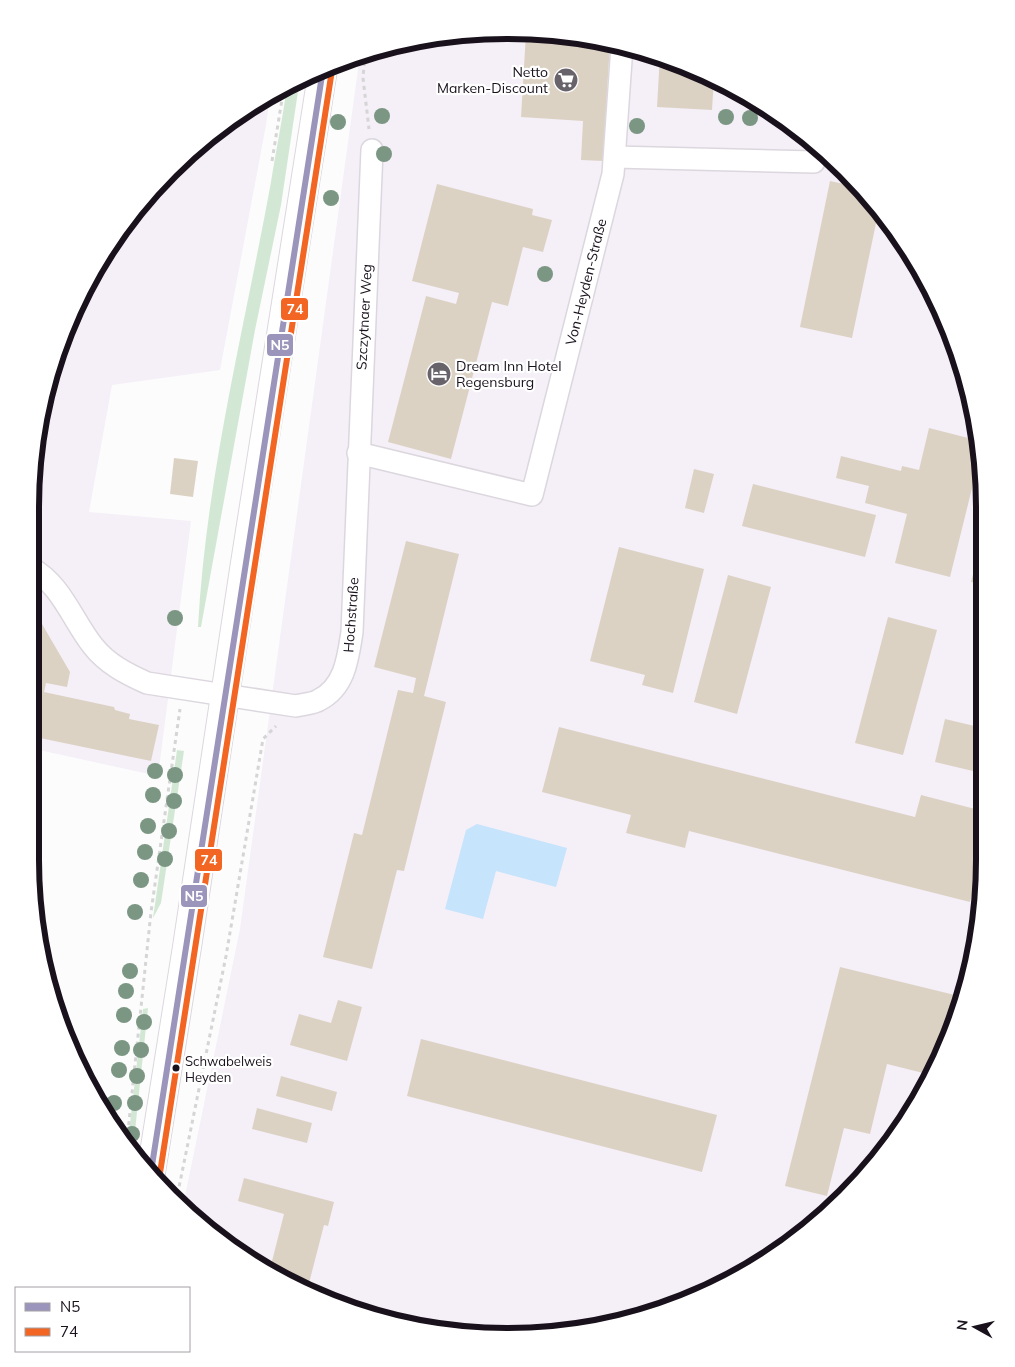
<svg xmlns="http://www.w3.org/2000/svg" width="1015" height="1367" font-family="Mulish,sans-serif">
	<style>
		.built { fill: #f5eff8 }
		.green { fill: #d2e8d4 }
		.water { fill: #c6e4fb }
		.building { fill: #dcd2c4 }
		.lines { fill: none; stroke-linecap: round; stroke-linejoin: round }
		.street-casing { stroke: #dcd7de; stroke-width: 24 }
		.secondary-casing { stroke: #dcd7de; stroke-width: 30 }
		.path { stroke: #d5d5d5; stroke-width: 3; stroke-dasharray: 4 4; stroke-linecap: butt }
		.street { stroke: #fff; stroke-width: 21 }
		.secondary { stroke: #fff; stroke-width: 28 }
		.bus-1-casing { stroke: #fff; stroke-width: 10 }
		.bus-2-casing { stroke: #fff; stroke-width: 10 }
		.bus-1 { stroke: #9b95bb; stroke-width: 6 }
		.bus-2 { stroke: #f26522; stroke-width: 6 }
		.tree { fill: #7b9682 }
		.bus-dot { fill: #19111c; stroke: #fff; stroke-width: 2 }
		.labels { text-anchor: middle; dominant-baseline: central; stroke-width: 4.5; stroke-linejoin: round; paint-order: stroke }
		.bus-label { font-size: 13px; fill: #19111c; stroke: #fff; text-anchor: start }
		.poi-label { font-size: 14px; fill: #19111c; stroke: #fff; text-anchor: end }
		.street-label { font-size: 14px; fill: #19111c; stroke: #fff }
		.rim { fill: none; stroke: #19111c; stroke-width: 6 }
		.line-badge { stroke: #fff; stroke-width: 2 }
		.badge-label { font-size: 14px; text-anchor: middle; font-weight: bold; fill: #fff }
	</style>
	<rect width="100%" height="100%" fill="#fcfcfc"/>
	<!-- built -->
	<g class="built">
		<polygon points="477,31 570,34 661,55 746,94 823,149 886,217 949,325 981,445 984,891 969,983 921,1098 867,1174 798,1239 690,1301 539,1336 414,1328 296,1288 183,1206 240,929 360,55 384,46"/>
		<polygon points="270,96 266,125 220,370 112,385 89,512 191,521 158,776 30,748 31,477 46,384 110,242 217,129"/>
	</g>
	<!-- green -->
	<g class="green">
		<path d="M300,78L281,205L255,330L201,627H198C206,477 244,330 271,182C276,150 283,117 287,85Z"/>
		<polygon points="177,750 184,751 161,903 153,918"/>
		<polygon points="148,1008 133,1150 128,1142 143,1009"/>
	</g>
	<!-- water -->
	<polygon class="water" points="477,824 567,848 556,887 496,871 483,919 445,909 466,830"/>
	<!-- building -->
	<g class="building">
		<polygon points="526,33 570,34 610,43 603,161 581,160 583,121 521,117"/>
		<polygon points="660,55 714,79 712,110 657,107"/>
		<polygon points="830,181 858,187 879,209 852,338 800,327"/>
		<polygon points="437,184 533,209 532,215 552,220 543,252 523,247 508,306 492,302 451,459 388,442 426,296 456,304 459,293 412,281"/>
		<polygon points="929,428 980,441 981,445 981,452 950,577 895,563 907,514 865,503 869,486 836,478 841,456 901,471 902,466 919,470"/>
		<polygon points="174,458 198,461 193,497 170,494"/>
		<polygon points="694,469 714,474 704,513 685,508"/>
		<polygon points="753,484 876,515 865,557 742,526"/>
		<polygon points="406,541 459,554 424,696 446,702 404,871 397,870 372,969 323,957 354,833 362,835 398,690 413,693 416,678 374,667"/>
		<polygon points="981,543 982,544 982,584 971,582"/>
		<polygon points="619,547 704,569 673,693 642,685 645,675 590,661"/>
		<polygon points="728,575 771,587 737,714 694,702"/>
		<polygon points="888,617 937,630 903,755 855,743"/>
		<polygon points="34,623 42,624 70,672 67,687 46,683 44,692 114,707 115,710 130,714 129,719 159,725 151,761 35,737 42,702 30,699 31,641"/>
		<polygon points="945,719 983,728 983,747 977,772 935,762"/>
		<polygon points="559,727 915,817 921,795 983,811 984,850 970,902 689,831 685,848 626,833 631,815 542,792"/>
		<polygon points="840,967 963,997 931,1075 887,1064 870,1134 844,1128 827,1196 785,1186"/>
		<polygon points="338,1000 362,1007 347,1061 290,1045 299,1014 331,1023"/>
		<polygon points="421,1039 717,1115 702,1172 407,1096"/>
		<polygon points="281,1076 337,1092 332,1111 276,1096"/>
		<polygon points="257,1108 312,1123 307,1143 252,1129"/>
		<polygon points="244,1178 334,1202 328,1226 324,1225 307,1291 296,1288 270,1269 284,1214 238,1201"/>
	</g>
	<g class="lines">
		<defs>
			<g id="street">
				<polyline points="615,157 814,162"/>
				<polyline points="358,453 532,495 613,174 622,46"/>
				<path d="M31,568C61,584 73,621 93,646C107,664 127,674 147,683L296,706C303,704 313,704 319,700C345,687 348,658 352,632L372,150"/>
			</g>
			<polyline id="secondary" points="151,1172 187,947 245,563 323,69"/>
		</defs>
		<!-- street casing -->
		<use href="#street" class="street-casing"/>
		<!-- secondary casing -->
		<use href="#secondary" class="secondary-casing"/>
		<!-- path -->
		<g class="path">
			<polyline points="365,54 363,78 369,129"/>
			<polyline points="272,161 284,87"/>
			<polyline points="127,1141 151,912 180,709"/>
			<polyline points="176,1202 226,956 263,739 276,726"/>
		</g>
		<!-- street -->
		<use href="#street" class="street"/>
		<!-- secondary -->
		<use href="#secondary" class="secondary"/>
		<defs>
			<polyline id="bus-1" points="151,1172 323,69"/>
			<polyline id="bus-2" points="160,1173 332,70"/>
		</defs>
		<!-- bus-1 casing -->
		<use href="#bus-1" class="bus-1-casing"/>
		<!-- bus-2 casing -->
		<use href="#bus-2" class="bus-2-casing"/>
		<!-- bus-1 -->
		<use href="#bus-1" class="bus-1"/>
		<!-- bus-2 -->
		<use href="#bus-2" class="bus-2"/>
	</g>
	<!-- trees -->
	<g class="tree">
		<circle cx="382" cy="116" r="8"/>
		<circle cx="726" cy="117" r="8"/>
		<circle cx="750" cy="118" r="8"/>
		<circle cx="338" cy="122" r="8"/>
		<circle cx="637" cy="126" r="8"/>
		<circle cx="384" cy="154" r="8"/>
		<circle cx="331" cy="198" r="8"/>
		<circle cx="545" cy="274" r="8"/>
		<circle cx="175" cy="618" r="8"/>
		<circle cx="155" cy="771" r="8"/>
		<circle cx="175" cy="775" r="8"/>
		<circle cx="153" cy="795" r="8"/>
		<circle cx="174" cy="801" r="8"/>
		<circle cx="148" cy="826" r="8"/>
		<circle cx="169" cy="831" r="8"/>
		<circle cx="145" cy="852" r="8"/>
		<circle cx="165" cy="859" r="8"/>
		<circle cx="141" cy="880" r="8"/>
		<circle cx="135" cy="912" r="8"/>
		<circle cx="130" cy="971" r="8"/>
		<circle cx="126" cy="991" r="8"/>
		<circle cx="124" cy="1015" r="8"/>
		<circle cx="144" cy="1022" r="8"/>
		<circle cx="122" cy="1048" r="8"/>
		<circle cx="141" cy="1050" r="8"/>
		<circle cx="119" cy="1070" r="8"/>
		<circle cx="137" cy="1076" r="8"/>
		<circle cx="114" cy="1103" r="8"/>
		<circle cx="135" cy="1103" r="8"/>
		<circle cx="132" cy="1134" r="8"/>
	</g>
	<!-- icons -->
	<defs>
		<symbol id="supermarket-disc" viewBox="-11 -11 22 22"><circle r="9.5" fill="#68636a" stroke="#fff"/><path d="M-6-5.5h2.5l.6 2H6L4.5 2H-2.5L-4.4-4H-6ZM-1.5 3.2a1.3 1.3 0 1 0 .1 0ZM3 3.2a1.3 1.3 0 1 0 .1 0Z" fill="#fff"/></symbol>
		<symbol id="hotel-disc" viewBox="-11 -11 22 22"><circle r="9.5" fill="#68636a" stroke="#fff"/><path d="M-6-4.5h1.5V1H6V5H4.5V3h-9V5H-6ZM-4 0a1.8 1.8 0 1 1 3.6 0ZM.5 0V-2.5h3Q6-2.5 6 0Z" fill="#fff"/></symbol>
	</defs>
	<g fill-rule="evenodd">
		<use href="#supermarket-disc" x="552" y="66" width="28" height="28"/>
		<use href="#hotel-disc" x="425" y="360" width="28" height="28"/>
	</g>
	<!-- markers -->
	<circle class="bus-dot" cx="176" cy="1068" r="4.5"/>
	<g class="labels">
		<!-- bus labels -->
		<g class="bus-label">
			<text x="185" y="1061">Schwabelweis<tspan x="185" dy="16">Heyden</tspan></text>
		</g>
		<!-- poi labels -->
		<g class="poi-label">
			<text x="548" y="72">Netto<tspan x="548" dy="16">Marken-Discount</tspan></text>
			<text x="456" y="366" text-anchor="start">Dream Inn Hotel<tspan x="456" dy="16">Regensburg</tspan></text>
		</g>
		<!-- street labels -->
		<g class="street-label">
			<text transform="translate(586 282) rotate(-76)">Von-Heyden-Straße</text>
			<text transform="translate(364 317) rotate(-87)">Szczytnaer Weg</text>
			<text transform="translate(351 615) rotate(-86)">Hochstraße</text>
		</g>
	</g>
	<!-- crop -->
	<path d="M0 0H1015V1367H0ZM507 39H508A468 468 0 0 1 976 507V860A468 468 0 0 1 508 1328H507A468 468 0 0 1 39 860V507A468 468 0 0 1 507 39Z" fill="#fff" fill-rule="evenodd"/>
	<path class="rim" d="M507 39H508A468 468 0 0 1 976 507V860A468 468 0 0 1 508 1328H507A468 468 0 0 1 39 860V507A468 468 0 0 1 507 39Z"/>
	<g class="line-badge">
		<rect x="280" y="297" width="29" height="24" rx="5" fill="#f26522"/>
		<rect x="266" y="333" width="28" height="24" rx="5" fill="#9b95bb"/>
		<rect x="194" y="848" width="29" height="24" rx="5" fill="#f26522"/>
		<rect x="180" y="884" width="28" height="24" rx="5" fill="#9b95bb"/>
	</g>
	<g class="badge-label">
		<text x="295" y="314">74</text>
		<text x="280" y="350">N5</text>
		<text x="209" y="865">74</text>
		<text x="194" y="901">N5</text>
	</g>
	<!-- legend -->
	<rect x="15" y="1287" width="175" height="65" fill="#ffffff" stroke="#a3a0a4"/>
	<rect x="25" y="1303" width="25" height="8" fill="#9b95bb" stroke="#a3a0a4"/>
	<text x="60" y="1312" font-size="15" fill="#19111c">N5</text>
	<rect x="25" y="1328" width="25" height="8" fill="#f26522" stroke="#a3a0a4"/>
	<text x="60" y="1337" font-size="15" fill="#19111c">74</text>
	<!-- north arrow -->
	<g transform="translate(975 1327) rotate(278)" stroke="#ffffff" stroke-width="4" paint-order="stroke">
	<path d="M0-4L9 19L0 12L-9 19Z" fill="#19111c"/>
	<text y="-8" font-size="14" font-weight="bold" text-anchor="middle" fill="#19111c">N</text>
	</g>
</svg>
